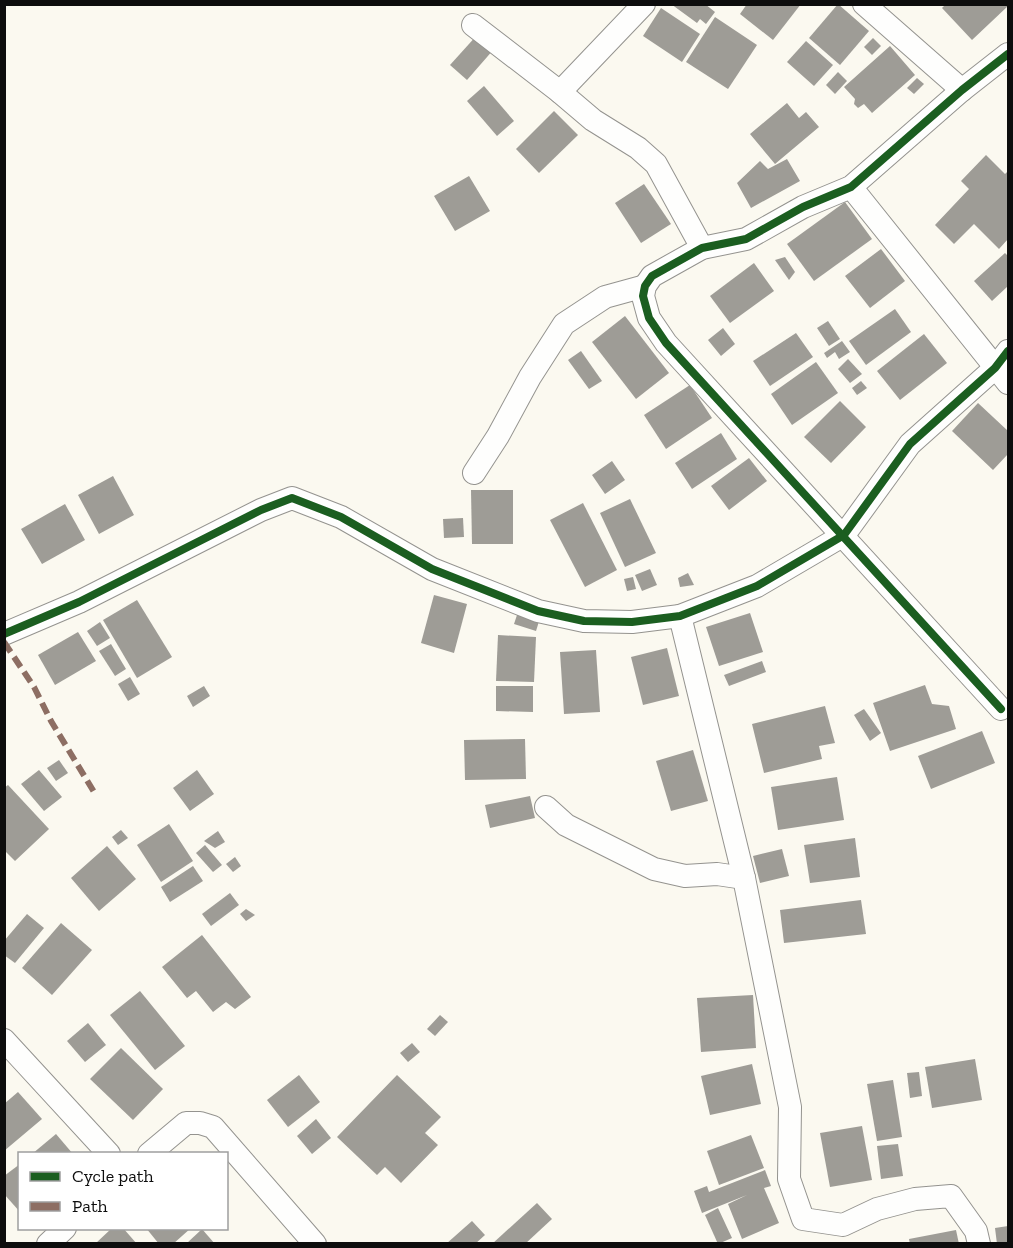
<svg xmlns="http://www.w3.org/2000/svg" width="1013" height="1248" font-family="'Zilla Slab',serif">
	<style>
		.building { fill: #9e9c96 }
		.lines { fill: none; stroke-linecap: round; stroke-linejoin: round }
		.street-casing { stroke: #94938f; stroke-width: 24 }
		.street { stroke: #fefefd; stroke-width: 22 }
		.quiet { stroke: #8d6e63; stroke-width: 6; stroke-dasharray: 12 6; stroke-linecap: butt }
		.cycleway-casing { stroke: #fff; stroke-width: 11 }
		.cycleway { stroke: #1b5e20; stroke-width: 8 }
	</style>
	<rect width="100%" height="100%" fill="#fbf9f0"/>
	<!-- building -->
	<g class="building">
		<polygon points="671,4 705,4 715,12 706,24 700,19 697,23"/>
		<polygon points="747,4 801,4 773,40 740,14"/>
		<polygon points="838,4 869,31 840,65 809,38"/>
		<polygon points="946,4 1008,4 1008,6 972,40 942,8"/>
		<polygon points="661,8 700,34 682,62 643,36"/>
		<polygon points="715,17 757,45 728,89 686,62"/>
		<polygon points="478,34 494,49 467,80 450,65"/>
		<polygon points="873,38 881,46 872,55 864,47"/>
		<polygon points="806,41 833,65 814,86 787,62"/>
		<polygon points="890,46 915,75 872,113 864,104 858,108 854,104 855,99 844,87"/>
		<polygon points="838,72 847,81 835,94 826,85"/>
		<polygon points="917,78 924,84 914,94 907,88"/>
		<polygon points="484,86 514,121 497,136 467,101"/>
		<polygon points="787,103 799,118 806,112 819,127 775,164 750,134"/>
		<polygon points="554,111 578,135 539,173 516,149"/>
		<polygon points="986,155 1005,174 1008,171 1008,239 999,249 974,224 954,244 935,225 969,189 961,181"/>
		<polygon points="787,159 800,181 751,208 737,183 760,161 768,169"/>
		<polygon points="469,176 490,211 455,231 434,196"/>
		<polygon points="644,184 671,224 641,243 615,203"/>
		<polygon points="845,202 872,239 814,281 787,244"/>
		<polygon points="881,249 905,281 870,308 845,276"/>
		<polygon points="1005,253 1008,256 1008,286 992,301 974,281"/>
		<polygon points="785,257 795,272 789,280 775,260"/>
		<polygon points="754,263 774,291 730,323 710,296"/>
		<polygon points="895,309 911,332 866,365 849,341"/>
		<polygon points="625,316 669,373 636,399 592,342"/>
		<polygon points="828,321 840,339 829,346 817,328"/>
		<polygon points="723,328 735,344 721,356 708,340"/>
		<polygon points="796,333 813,357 770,386 753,361"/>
		<polygon points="924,334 947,363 900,400 877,371"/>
		<polygon points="842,341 850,352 839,359 835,352 827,358 824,353"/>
		<polygon points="581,351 602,381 589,389 568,360"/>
		<polygon points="848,359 862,374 850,383 838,369"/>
		<polygon points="816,362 838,393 792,425 771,394"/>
		<polygon points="861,381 867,388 857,395 852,388"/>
		<polygon points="690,385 712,418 666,449 644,415"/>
		<polygon points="840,401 866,427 831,463 804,437"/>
		<polygon points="978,403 1008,431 1008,454 993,470 952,431"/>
		<polygon points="721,433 737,459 692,489 675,463"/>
		<polygon points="749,458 767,481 729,510 711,486"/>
		<polygon points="612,461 625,480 605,494 592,475"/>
		<polygon points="113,476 134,515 99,534 78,495"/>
		<polygon points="471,490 513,490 513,544 472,544"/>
		<polygon points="630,499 656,553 625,567 600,513"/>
		<polygon points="583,503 617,570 585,587 550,520"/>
		<polygon points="65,504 85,540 42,564 21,529"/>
		<polygon points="463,518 464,537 444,538 443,519"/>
		<polygon points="650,569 657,585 642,591 635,575"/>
		<polygon points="688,573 694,585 680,587 678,578"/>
		<polygon points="633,577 636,589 627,591 624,579"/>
		<polygon points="434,595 467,604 454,653 421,643"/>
		<polygon points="137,600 172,657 137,678 103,620"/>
		<polygon points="518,612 540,618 536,631 514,624"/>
		<polygon points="750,613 763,652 719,666 706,627"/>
		<polygon points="100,622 110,638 97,646 87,631"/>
		<polygon points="78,632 96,661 55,685 38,655"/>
		<polygon points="498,635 536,637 534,682 496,681"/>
		<polygon points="111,644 126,669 115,676 99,651"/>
		<polygon points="667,648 679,696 643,705 631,657"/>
		<polygon points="596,650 600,712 564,714 560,652"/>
		<polygon points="762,661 766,672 729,686 724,675"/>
		<polygon points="130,677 140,694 128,701 118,684"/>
		<polygon points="925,685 932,704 949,706 956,729 890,751 873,703"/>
		<polygon points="204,686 210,696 193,707 187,696"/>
		<polygon points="496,686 533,686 533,712 496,711"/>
		<polygon points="825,706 835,743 819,746 822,759 764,773 752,724"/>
		<polygon points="864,709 881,733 870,741 854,715"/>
		<polygon points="982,731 995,763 931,789 918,756"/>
		<polygon points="525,739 526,779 465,780 464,740"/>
		<polygon points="693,750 708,801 671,811 656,761"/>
		<polygon points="59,760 68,773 56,781 47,768"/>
		<polygon points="39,770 62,797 44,811 21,784"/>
		<polygon points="197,770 214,794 190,811 173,788"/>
		<polygon points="837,777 844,820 778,830 771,787"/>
		<polygon points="8,785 49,829 15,861 4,850 4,788"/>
		<polygon points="530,796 535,818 490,828 485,805"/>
		<polygon points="169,824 193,861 161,882 137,845"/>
		<polygon points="121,830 128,838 118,845 112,837"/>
		<polygon points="218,831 225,842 215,848 204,841"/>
		<polygon points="855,838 860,877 810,883 804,845"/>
		<polygon points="205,845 222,865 213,872 196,853"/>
		<polygon points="107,846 136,879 99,911 71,878"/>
		<polygon points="782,849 789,876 760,883 753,856"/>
		<polygon points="235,857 241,866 233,872 226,864"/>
		<polygon points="193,866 203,881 170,902 161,887"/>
		<polygon points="230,893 239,905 211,926 202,914"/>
		<polygon points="861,900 866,934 784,943 780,910"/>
		<polygon points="246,909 255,915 246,921 240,914"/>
		<polygon points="27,914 44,928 15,963 4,955 4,941"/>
		<polygon points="61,923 92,950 52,995 22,968"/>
		<polygon points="202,935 251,997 235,1009 226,1002 213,1012 196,991 187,998 162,967"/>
		<polygon points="140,991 185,1046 155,1070 110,1015"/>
		<polygon points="753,995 756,1048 701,1052 697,998"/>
		<polygon points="440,1015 448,1022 435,1036 427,1029"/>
		<polygon points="88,1023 106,1045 85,1062 67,1041"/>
		<polygon points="412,1043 420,1052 408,1062 400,1053"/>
		<polygon points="121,1048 163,1089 133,1120 90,1079"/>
		<polygon points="975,1059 982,1100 932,1108 925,1067"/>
		<polygon points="752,1064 761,1104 710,1115 701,1076"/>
		<polygon points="919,1072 922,1096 910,1098 907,1073"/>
		<polygon points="299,1075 320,1102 288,1127 267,1100"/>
		<polygon points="397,1075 441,1117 425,1133 438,1145 401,1183 385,1167 377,1175 337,1137"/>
		<polygon points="893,1080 902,1137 877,1141 867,1084"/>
		<polygon points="18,1092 42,1119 4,1151 4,1104"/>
		<polygon points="316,1119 331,1138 312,1154 297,1136"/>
		<polygon points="862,1126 872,1180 830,1187 820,1133"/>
		<polygon points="56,1134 73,1154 32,1154"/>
		<polygon points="751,1135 764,1168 719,1185 707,1151"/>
		<polygon points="898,1144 903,1176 881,1179 877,1146"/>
		<polygon points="20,1164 20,1212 4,1194 4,1176"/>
		<polygon points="765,1170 771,1186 764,1188 779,1223 742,1239 728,1204 747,1195 702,1213 694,1191 707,1186 709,1192"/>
		<polygon points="537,1203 552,1219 525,1244 492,1244"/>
		<polygon points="718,1208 732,1238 718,1244 705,1215"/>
		<polygon points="472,1221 485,1235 475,1244 446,1244"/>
		<polygon points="1008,1226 1008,1244 997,1244 995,1228"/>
		<polygon points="112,1228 123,1228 137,1244 95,1244"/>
		<polygon points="146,1228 191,1228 173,1244 159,1244"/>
		<polygon points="202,1229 215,1244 186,1244"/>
		<polygon points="956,1230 959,1244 910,1244 909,1239"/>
	</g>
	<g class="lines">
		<defs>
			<g id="street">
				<polyline points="864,4 962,90"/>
				<polyline points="473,25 560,92 593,120 638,148 656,164 702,248"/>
				<polyline points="560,92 644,4"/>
				<polyline points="851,187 1008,383"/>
				<polyline points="474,473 498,436 530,377 564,324 605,297 645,286"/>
				<polyline points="680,616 744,878 790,1107 789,1179 803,1219 843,1225 877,1209 915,1199 951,1196 976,1231 979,1244"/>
				<polyline points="4,634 79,602 261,510 292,498 341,517 432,569 538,611 584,621 632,622 680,616 757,586 844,535 910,444 995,368 1008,351"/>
				<polyline points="1001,709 666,343 649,318 643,296 645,286 652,276 702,248 746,239 803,207 851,187 962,90 1008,54"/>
				<polyline points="546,807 566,825 654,869 685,876 717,874 744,878"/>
				<polyline points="4,1040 109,1154"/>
				<polyline points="149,1154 186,1123 200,1123 213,1127 315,1244"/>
				<polyline points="48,1244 65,1228"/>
			</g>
		</defs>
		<!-- street casing -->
		<use href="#street" class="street-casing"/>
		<!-- street -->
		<use href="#street" class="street"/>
		<!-- quiet -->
		<polyline class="quiet" points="4,642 34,687 51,721 94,792"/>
		<defs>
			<g id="cycleway">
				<polyline points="4,634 79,602 261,510 292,498 341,517 432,569 538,611 584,621 632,622 680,616 757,586 844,535 910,444 995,368 1008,351"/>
				<polyline points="1001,709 666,343 649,318 643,296 645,286 652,276 702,248 746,239 803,207 851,187 962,90 1008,54"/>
			</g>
		</defs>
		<!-- cycleway casing -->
		<use href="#cycleway" class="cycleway-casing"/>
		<!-- cycleway -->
		<use href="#cycleway" class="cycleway"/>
	</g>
	<!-- border -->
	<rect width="1013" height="1248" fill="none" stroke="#0d0d0d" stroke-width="12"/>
	<!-- legend -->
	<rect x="18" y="1152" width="210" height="78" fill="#ffffff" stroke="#9e9e9e" stroke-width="1.5"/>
	<rect x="30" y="1172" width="30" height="9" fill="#1b5e20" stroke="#9e9e9e" stroke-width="1.5"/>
	<text x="72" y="1182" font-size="18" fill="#0d0d0d">Cycle path</text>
	<rect x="30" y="1202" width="30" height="9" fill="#8d6e63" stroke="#9e9e9e" stroke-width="1.5"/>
	<text x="72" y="1212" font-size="18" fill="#0d0d0d">Path</text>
</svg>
